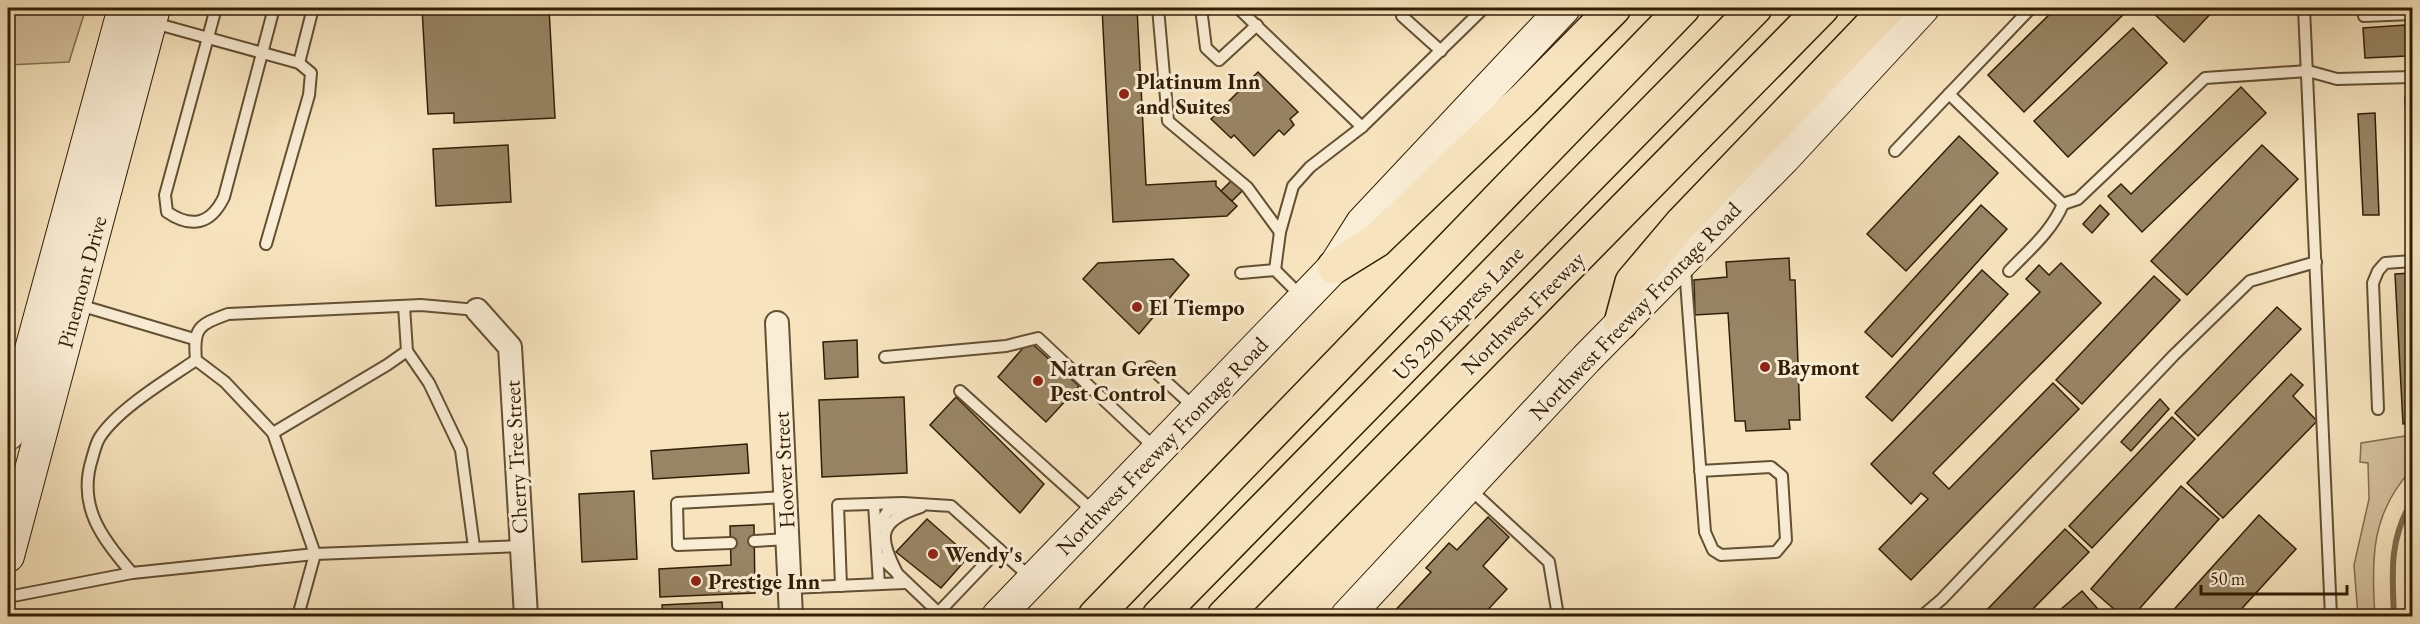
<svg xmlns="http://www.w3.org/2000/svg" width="2420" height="624" font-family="'EB Garamond',serif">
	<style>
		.green { fill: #d6c29f; stroke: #847052; stroke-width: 1.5 }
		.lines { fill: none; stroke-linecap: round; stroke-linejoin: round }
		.stream { stroke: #806d4e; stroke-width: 6 }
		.building { fill: #988565; stroke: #321e05; stroke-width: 1.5 }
		.lane-casing { stroke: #635033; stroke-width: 14 }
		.street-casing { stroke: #635033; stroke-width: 26 }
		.secondary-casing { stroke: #321e05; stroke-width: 34 }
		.highway-casing { stroke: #321e05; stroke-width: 36 }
		.lane { stroke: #faedd5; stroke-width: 10 }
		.street { stroke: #faedd5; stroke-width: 22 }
		.secondary { stroke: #faedd5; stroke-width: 32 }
		.highway { stroke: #f7e4be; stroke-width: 33 }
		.poi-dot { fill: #8f2418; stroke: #faedd5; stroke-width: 2 }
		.labels { text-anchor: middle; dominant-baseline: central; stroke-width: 6; stroke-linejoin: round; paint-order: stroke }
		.poi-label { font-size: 22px; font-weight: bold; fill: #321e05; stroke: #faedd5; text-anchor: start }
		.street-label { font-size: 22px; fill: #321e05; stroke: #faedd5 }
	</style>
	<rect width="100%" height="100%" fill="#f7e4be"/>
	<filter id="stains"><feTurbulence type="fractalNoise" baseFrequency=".00333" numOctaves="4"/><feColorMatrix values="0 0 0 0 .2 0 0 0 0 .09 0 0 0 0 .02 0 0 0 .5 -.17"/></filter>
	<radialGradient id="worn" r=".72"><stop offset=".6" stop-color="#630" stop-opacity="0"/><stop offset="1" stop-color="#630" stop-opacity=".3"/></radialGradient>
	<!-- green -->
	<g class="green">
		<polygon points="8,8 86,8 69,62 8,65"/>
		<path d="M2412,435V469C2371,513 2371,559 2375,616H2358L2354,565L2369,499L2368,463L2360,462L2361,443Z"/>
	</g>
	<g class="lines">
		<!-- stream -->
		<path class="stream" d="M2394,616C2392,573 2389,539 2412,501"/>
	</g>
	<!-- building -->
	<g class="building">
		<polygon points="422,8 549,8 555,118 454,123 454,113 428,114"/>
		<polygon points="1102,8 1137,8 1146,185 1216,181 1216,186 1237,206 1227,216 1113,222"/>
		<polygon points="2056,8 2130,8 2024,112 1988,75"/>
		<polygon points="2151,8 2216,8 2184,42 2149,9"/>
		<polygon points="2405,25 2407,56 2365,58 2363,28"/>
		<polygon points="2133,28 2167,63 2068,157 2034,121"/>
		<polygon points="1258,72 1298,112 1290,119 1294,125 1284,135 1279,130 1254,156 1234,135 1231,138 1211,119"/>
		<polygon points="2241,87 2266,113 2142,232 2108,196 2121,184 2131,194"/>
		<polygon points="2405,97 2412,97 2412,233"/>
		<polygon points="2375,113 2379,215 2363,215 2358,114"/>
		<polygon points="1959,136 1998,173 1906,271 1867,234"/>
		<polygon points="508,145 511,202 436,206 433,149"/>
		<polygon points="2262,145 2298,179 2187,295 2151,261"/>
		<polygon points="1232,180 1243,190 1232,201 1221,191"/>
		<polygon points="1981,205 2007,229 1892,357 1865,332"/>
		<polygon points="2100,205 2109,214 2092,233 2083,224"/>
		<polygon points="1789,258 1790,280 1795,280 1800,420 1789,420 1790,429 1746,431 1745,421 1735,421 1728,313 1695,315 1694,280 1727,277 1726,262"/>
		<polygon points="1173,259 1189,275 1139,334 1083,279 1098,263"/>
		<polygon points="2061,263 2101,303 1933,473 1949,489 2053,383 2079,409 1911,580 1879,549 1928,499 1921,493 1911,504 1871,464 2040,292 2026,279 2039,265 2049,275"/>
		<polygon points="1982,270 2008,294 1892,421 1866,397"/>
		<polygon points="2412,273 2412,423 2403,424 2395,274"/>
		<polygon points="2154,276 2180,300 2082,404 2056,380"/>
		<polygon points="2277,307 2301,329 2198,436 2175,413"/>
		<polygon points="857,340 858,377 825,379 823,342"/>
		<polygon points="1029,341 1079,386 1046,422 998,377"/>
		<polygon points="2291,374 2303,385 2293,396 2317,421 2223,518 2187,483"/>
		<polygon points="904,397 907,473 822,477 819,400"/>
		<polygon points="956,397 1044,484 1020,513 930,425"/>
		<polygon points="2160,399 2169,409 2131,451 2121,442"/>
		<polygon points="2172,417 2195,439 2092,548 2069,526"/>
		<polygon points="747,444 749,473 653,479 651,451"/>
		<polygon points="2181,486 2219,519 2133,616 2122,616 2091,589"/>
		<polygon points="634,491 637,559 582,562 579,494"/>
		<polygon points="2259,515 2296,549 2235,616 2168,616"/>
		<polygon points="1488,517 1509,537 1483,566 1507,589 1482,616 1390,616 1431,572 1426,568 1449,543 1457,550"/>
		<polygon points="927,519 969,556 941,588 896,552"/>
		<polygon points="754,525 755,593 660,597 659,569 731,565 730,526"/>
		<polygon points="2065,529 2089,552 2026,616 1981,616"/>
		<polygon points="2082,591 2104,616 2053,616"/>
		<polygon points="722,602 723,616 663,616 662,605"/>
	</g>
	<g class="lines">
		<defs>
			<g id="lane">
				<path d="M216,8L165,195L167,212C192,229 211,224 224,197L274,8"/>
				<polyline points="1158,8 1168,121 1247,187 1280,232"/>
				<polyline points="1201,8 1206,48 1219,60 1257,25"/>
				<polyline points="1238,8 1362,127"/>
				<polyline points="2031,8 1949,94 2063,204 2078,199 2205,78 2308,71 2337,79 2412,77"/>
				<polyline points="2304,8 2331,616"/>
				<polyline points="1402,16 1441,51"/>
				<polyline points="2364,16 2412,14"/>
				<polyline points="154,23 299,63 311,73 309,95 266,244"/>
				<polyline points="299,63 313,8"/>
				<polyline points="1895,151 1949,94"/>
				<polyline points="1685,268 1705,532 1713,550 1721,555 1776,552 1786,540 1782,476 1771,467 1700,471"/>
				<polyline points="1275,270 1280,232 1293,186 1310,167 1362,127 1484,8"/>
				<path d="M2009,271C2029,250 2052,231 2063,204"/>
				<polyline points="1241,273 1275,270 1302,297"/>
				<polyline points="76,304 194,339"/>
				<polyline points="407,351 429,383 461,450 474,547"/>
				<polyline points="885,357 1006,346 1038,338 1155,448"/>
				<polyline points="1150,367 1195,408"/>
				<polyline points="960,391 1094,512"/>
				<polyline points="2378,409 2373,283 2378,271 2385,263 2412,261"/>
				<polyline points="273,433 387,365 407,351 404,306"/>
				<polyline points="1470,489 1549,562 1558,616"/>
				<polyline points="874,504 879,584"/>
				<polyline points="876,529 887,512 900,505"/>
				<polyline points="754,541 788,539"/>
				<polyline points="731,543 678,545 677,503 785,497"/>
				<polyline points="878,555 942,616"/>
				<path d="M132,573C102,539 77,506 92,459C94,452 96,443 100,437C118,409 168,379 196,360"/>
				<path d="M899,577C880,539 874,522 921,507"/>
				<polyline points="841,586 838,505 903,503 951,506 1031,578"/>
				<polyline points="790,588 905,583"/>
				<polyline points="8,597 132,573 315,554 522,546"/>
				<polyline points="938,613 999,549"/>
				<path d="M298,616L315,554L273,433L225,382L196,360C193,327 199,325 228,314L421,305L477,310"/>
				<polyline points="1922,616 1942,599 2174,355 2250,281 2316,262"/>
			</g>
			<g id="street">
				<polyline points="477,310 510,347 526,616"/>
				<polyline points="777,323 791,616"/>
			</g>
			<g id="secondary">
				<polyline points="8,434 124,8"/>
				<polyline points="8,556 154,8"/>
				<polyline points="998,616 1334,267 1362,223 1564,8"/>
				<polyline points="1347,616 1586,359 1784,158 1923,8"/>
			</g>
			<g id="highway">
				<polyline points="1334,267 1376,241 1523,100 1614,8"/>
				<polyline points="1621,323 1632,282 1681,224 1888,8"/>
				<polyline points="1095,616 1683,8"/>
				<polyline points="1159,616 1755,8"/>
				<polyline points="1224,616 1822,8"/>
			</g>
		</defs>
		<!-- lane casing -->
		<use href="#lane" class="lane-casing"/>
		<!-- street casing -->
		<use href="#street" class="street-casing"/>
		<!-- secondary casing -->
		<use href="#secondary" class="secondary-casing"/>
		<!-- highway casing -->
		<use href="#highway" class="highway-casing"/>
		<!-- lane -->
		<use href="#lane" class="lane"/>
		<!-- street -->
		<use href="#street" class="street"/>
		<!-- secondary -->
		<use href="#secondary" class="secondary"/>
		<!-- highway -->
		<use href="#highway" class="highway"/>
	</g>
	<!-- markers -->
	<g class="poi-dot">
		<circle cx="1124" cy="94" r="6"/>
		<circle cx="1137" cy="307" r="6"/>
		<circle cx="1765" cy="367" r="6"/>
		<circle cx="1038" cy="381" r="6"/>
		<circle cx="933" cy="554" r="6"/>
		<circle cx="696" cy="581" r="6"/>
	</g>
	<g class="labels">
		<!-- poi labels -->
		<g class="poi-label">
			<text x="1136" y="81">Platinum Inn<tspan x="1136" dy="25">and Suites</tspan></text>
			<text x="1149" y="307">El Tiempo</text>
			<text x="1777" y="367">Baymont</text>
			<text x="1050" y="368">Natran Green<tspan x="1050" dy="25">Pest Control</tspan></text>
			<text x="945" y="554">Wendy's</text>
			<text x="708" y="581">Prestige Inn</text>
		</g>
		<!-- street labels -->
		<g class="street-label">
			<text transform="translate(82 282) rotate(-75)">Pinemont Drive</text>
			<text transform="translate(1635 311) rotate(-46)">Northwest Freeway Frontage Road</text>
			<text transform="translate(1458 313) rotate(-46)">US 290 Express Lane</text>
			<text transform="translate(1523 313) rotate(-45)">Northwest Freeway</text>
			<text transform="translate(1162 446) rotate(-46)">Northwest Freeway Frontage Road</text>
			<text transform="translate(516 457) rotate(-93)">Cherry Tree Street</text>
			<text transform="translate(784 470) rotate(-93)">Hoover Street</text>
		</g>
	</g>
	<!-- margin -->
	<rect width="2420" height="624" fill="none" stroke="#f7e4be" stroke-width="30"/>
	<rect x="9" y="9" width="2402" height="606" fill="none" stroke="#321e05" stroke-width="3"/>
	<rect x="15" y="15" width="2390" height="594" fill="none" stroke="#321e05" stroke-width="1.5"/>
	<!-- scale -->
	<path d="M2201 585v9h146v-9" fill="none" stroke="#321e05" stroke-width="3"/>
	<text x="2210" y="585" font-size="18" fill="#321e05" stroke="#faedd5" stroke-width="4.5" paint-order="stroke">50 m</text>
	<rect width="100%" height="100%" filter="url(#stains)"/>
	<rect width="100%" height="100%" fill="url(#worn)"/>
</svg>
